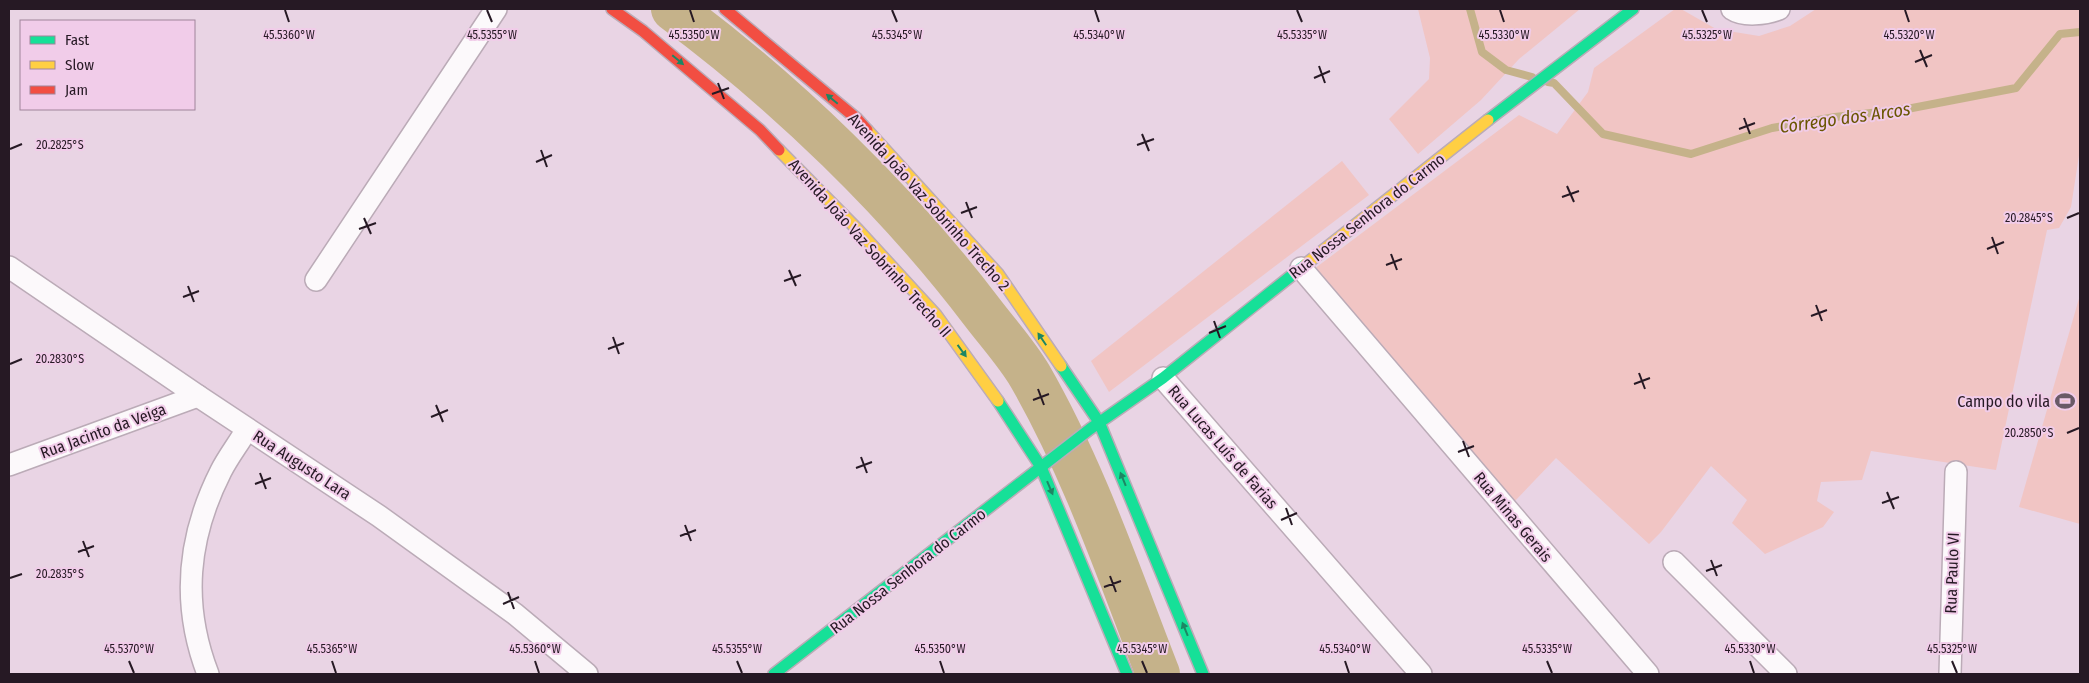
<svg xmlns="http://www.w3.org/2000/svg" width="2089" height="683" font-family="'Fira Sans Condensed',sans-serif">
	<style>
		.green { fill: #f1c5c4 }
		.lines { fill: none; stroke-linecap: round; stroke-linejoin: round }
		.stream { stroke: #c5b28a; stroke-width: 8 }
		.river { stroke: #c5b28a; stroke-width: 44 }
		.street-casing { stroke: #bbabb7; stroke-width: 24 }
		.fast-casing { stroke: #bbabb7; stroke-width: 14 }
		.slow-casing { stroke: #bbabb7; stroke-width: 14 }
		.jam-casing { stroke: #bbabb7; stroke-width: 14 }
		.street { stroke: #fcf9fb; stroke-width: 21 }
		.fast { stroke: #16e098; stroke-width: 11 }
		.slow { stroke: #ffcf43; stroke-width: 11 }
		.jam { stroke: #f24e42; stroke-width: 11 }
		.oneway { fill: #1d8664 }
		.ticks { fill: none; stroke: #261924; stroke-width: 2 }
		.labels { text-anchor: middle; dominant-baseline: central; stroke-width: 4; stroke-linejoin: round; paint-order: stroke }
		.street-label { font-size: 16px; fill: #261924; stroke: #f1cce9 }
		.poi-label { font-size: 16px; fill: #261924; stroke: #f1cce9; text-anchor: end }
		.water-label { font-size: 18px; font-style: italic; fill: #695500; stroke: #f1cce9 }
		.ticks-label { font-size: 12px; text-anchor: middle; fill: #261924; stroke: #f1cce9; stroke-width: 4; stroke-linejoin: round; paint-order: stroke }
	</style>
	<rect width="100%" height="100%" fill="#e9d4e4"/>
	<!-- green -->
	<g class="green">
		<polygon points="1418,9 1580,9 1519,59 1481,100 1418,154 1389,119 1429,79 1430,58"/>
		<polygon points="1675,9 1681,9 1716,29 1759,36 1790,26 1816,9 2080,9 2080,149 2071,207 2059,228 2047,230 1996,470 1871,451 1862,480 1821,482 1817,501 1834,512 1823,527 1765,554 1732,523 1747,500 1711,466 1661,532 1649,544 1556,458 1513,503 1314,269 1519,115 1557,134 1588,92 1594,68"/>
		<polygon points="1342,161 1369,195 1109,392 1091,361"/>
		<polygon points="2080,295 2080,524 2019,507"/>
	</g>
	<g class="lines">
		<!-- stream -->
		<g class="stream">
			<polyline points="1470,9 1482,52 1506,70 1532,77"/>
			<polyline points="1548,82 1554,83 1603,134 1691,154 1772,128 1835,117 1907,109 2016,88 2060,34 2080,32"/>
		</g>
		<!-- river -->
		<path class="river" d="M673,9C785,92 898,201 982,312C998,333 1017,354 1030,376C1084,470 1119,574 1158,674"/>
		<defs>
			<g id="street">
				<path d="M1732,9C1744,17 1766,14 1779,9"/>
				<polyline points="9,267 198,396 379,516 515,614 587,674"/>
				<polyline points="1301,268 1648,674"/>
				<polyline points="316,280 496,9"/>
				<polyline points="1163,378 1421,674"/>
				<polyline points="9,465 198,396"/>
				<polyline points="1674,562 1786,674"/>
				<path d="M208,674C181,604 187,538 221,471C228,457 239,443 247,429"/>
				<polyline points="1950,674 1956,472"/>
			</g>
			<g id="fast">
				<polyline points="1488,120 1633,9"/>
				<polyline points="1061,366 1099,422 1203,674"/>
				<polyline points="998,401 1041,467 1127,674"/>
				<polyline points="774,674 1090,429 1163,378 1306,264"/>
			</g>
			<g id="slow">
				<polyline points="867,130 998,274 1061,366"/>
				<polyline points="779,150 858,230 936,315 998,401"/>
				<polyline points="1306,264 1488,120"/>
			</g>
			<g id="jam">
				<polyline points="612,9 643,31 760,130 779,150"/>
				<polyline points="725,9 857,119 867,130"/>
			</g>
		</defs>
		<!-- street casing -->
		<use href="#street" class="street-casing"/>
		<!-- fast casing -->
		<use href="#fast" class="fast-casing"/>
		<!-- slow casing -->
		<use href="#slow" class="slow-casing"/>
		<!-- jam casing -->
		<use href="#jam" class="jam-casing"/>
		<!-- street -->
		<use href="#street" class="street"/>
		<!-- fast -->
		<use href="#fast" class="fast"/>
		<!-- slow -->
		<use href="#slow" class="slow"/>
		<!-- jam -->
		<use href="#jam" class="jam"/>
	</g>
	<!-- one-way arrows -->
	<defs><path id="oneway-solid" d="M-6-.8H1V-3.2L6.5 0L1 3.2V.8H-6Z" transform="scale(1.25)"/></defs>
	<g class="oneway">
		<use href="#oneway-solid" transform="translate(678 60) rotate(40)"/>
		<use href="#oneway-solid" transform="translate(832 99) rotate(-140)"/>
		<use href="#oneway-solid" transform="translate(1042 339) rotate(-124)"/>
		<use href="#oneway-solid" transform="translate(962 351) rotate(54)"/>
		<use href="#oneway-solid" transform="translate(1123 479) rotate(-112)"/>
		<use href="#oneway-solid" transform="translate(1050 488) rotate(67)"/>
		<use href="#oneway-solid" transform="translate(1185 629) rotate(-112)"/>
	</g>
	<!-- ticks -->
	<path class="ticks" d="M285,10L289,22M487,10L492,22M690,10L694,22M892,10L897,22M1095,10L1099,22M1297,10L1302,22M1500,10L1504,22M1702,10L1707,22M1905,10L1909,22M1920,50L1927,67M1915,62L1932,55M1319,66L1325,83M1314,78L1330,71M718,83L724,99M712,94L729,88M1744,118L1750,134M1739,129L1755,123M1142,134L1149,151M1137,145L1154,139M10,149L22,144M541,150L547,167M536,162L552,155M1567,186L1574,202M1562,197L1579,191M966,202L972,218M961,213L977,207M364,218L371,234M2067,218L2079,213M359,229L376,223M1992,237L1998,254M1987,249L2004,242M1391,254L1397,270M1386,265L1402,259M789,270L796,286M784,281L801,275M188,286L194,302M183,297L199,291M1816,305L1822,321M1811,316L1827,310M1214,321L1220,338M1209,333L1226,326M613,337L619,354M608,349L624,343M10,364L22,359M1639,373L1645,389M1634,384L1650,378M1038,389L1044,405M1033,400L1049,394M436,405L443,422M431,417L448,410M2067,433L2079,428M1463,441L1469,457M1458,452L1474,446M861,457L867,473M856,468L872,462M260,473L266,489M255,484L271,478M1887,492L1894,509M1882,503L1899,497M1286,508L1292,525M1281,520L1297,513M685,525L691,541M680,536L696,530M83,541L89,557M78,552L94,546M1711,560L1717,576M1706,571L1722,565M1110,576L1116,592M10,578L22,574M1104,587L1121,581M508,592L514,609M503,604L519,597M129,661L134,673M332,661L336,673M535,661L539,673M737,661L742,673M940,661L944,673M1142,661L1147,673M1345,661L1349,673M1547,661L1552,673M1750,661L1754,673M1952,661L1957,673"/>
	<!-- icons -->
	<defs>
		<symbol id="stadium-bare" viewBox="-9 -9 18 18"><path d="M0-5a6.5 5 0 1 0 0 10a6.5 5 0 1 0 0-10ZM-3.5-1.8h7v3.6h-7Z" fill="#6a5a67" stroke="#f1cce9" stroke-width="2.5" paint-order="stroke"/></symbol>
	</defs>
	<g fill-rule="evenodd">
		<use href="#stadium-bare" x="2051" y="387" width="28" height="28"/>
	</g>
	<g class="labels">
		<!-- street labels -->
		<g class="street-label">
			<text transform="translate(929 202) rotate(48)">Avenida João Vaz Sobrinho Trecho 2</text>
			<text transform="translate(1367 216) rotate(-38)">Rua Nossa Senhora do Carmo</text>
			<text transform="translate(870 248) rotate(48)">Avenida João Vaz Sobrinho Trecho II</text>
			<text transform="translate(103 431) rotate(-20)">Rua Jacinto da Veiga</text>
			<text transform="translate(1223 447) rotate(49)">Rua Lucas Luís de Farias</text>
			<text transform="translate(302 465) rotate(33)">Rua Augusto Lara</text>
			<text transform="translate(1513 517) rotate(50)">Rua Minas Gerais</text>
			<text transform="translate(908 571) rotate(-38)">Rua Nossa Senhora do Carmo</text>
			<text transform="translate(1952 573) rotate(-88)">Rua Paulo VI</text>
		</g>
		<!-- poi labels -->
		<g class="poi-label">
			<text x="2050" y="401">Campo do vila</text>
		</g>
		<!-- water labels -->
		<g class="water-label">
			<text transform="translate(1845 118) rotate(-8)">Córrego dos Arcos</text>
		</g>
	</g>
	<g class="ticks-label">
		<text x="1707" y="39">45.5325°W</text>
		<text x="289" y="39">45.5360°W</text>
		<text x="492" y="39">45.5355°W</text>
		<text x="694" y="39">45.5350°W</text>
		<text x="897" y="39">45.5345°W</text>
		<text x="1099" y="39">45.5340°W</text>
		<text x="1302" y="39">45.5335°W</text>
		<text x="1504" y="39">45.5330°W</text>
		<text x="1909" y="39">45.5320°W</text>
		<text x="60" y="149">20.2825°S</text>
		<text x="2029" y="222">20.2845°S</text>
		<text x="60" y="363">20.2830°S</text>
		<text x="2029" y="437">20.2850°S</text>
		<text x="60" y="578">20.2835°S</text>
		<text x="129" y="653">45.5370°W</text>
		<text x="332" y="653">45.5365°W</text>
		<text x="535" y="653">45.5360°W</text>
		<text x="737" y="653">45.5355°W</text>
		<text x="940" y="653">45.5350°W</text>
		<text x="1142" y="653">45.5345°W</text>
		<text x="1345" y="653">45.5340°W</text>
		<text x="1547" y="653">45.5335°W</text>
		<text x="1750" y="653">45.5330°W</text>
		<text x="1952" y="653">45.5325°W</text>
	</g>
	<!-- border -->
	<rect width="2089" height="683" fill="none" stroke="#261924" stroke-width="20"/>
	<!-- legend -->
	<rect x="20" y="20" width="175" height="90" fill="#f1cce9" stroke="#a0849a"/>
	<rect x="30" y="36" width="25" height="8" fill="#16e098" stroke="#a0849a"/>
	<text x="65" y="45" font-size="15" fill="#261924">Fast</text>
	<rect x="30" y="61" width="25" height="8" fill="#ffcf43" stroke="#a0849a"/>
	<text x="65" y="70" font-size="15" fill="#261924">Slow</text>
	<rect x="30" y="86" width="25" height="8" fill="#f24e42" stroke="#a0849a"/>
	<text x="65" y="95" font-size="15" fill="#261924">Jam</text>
</svg>
